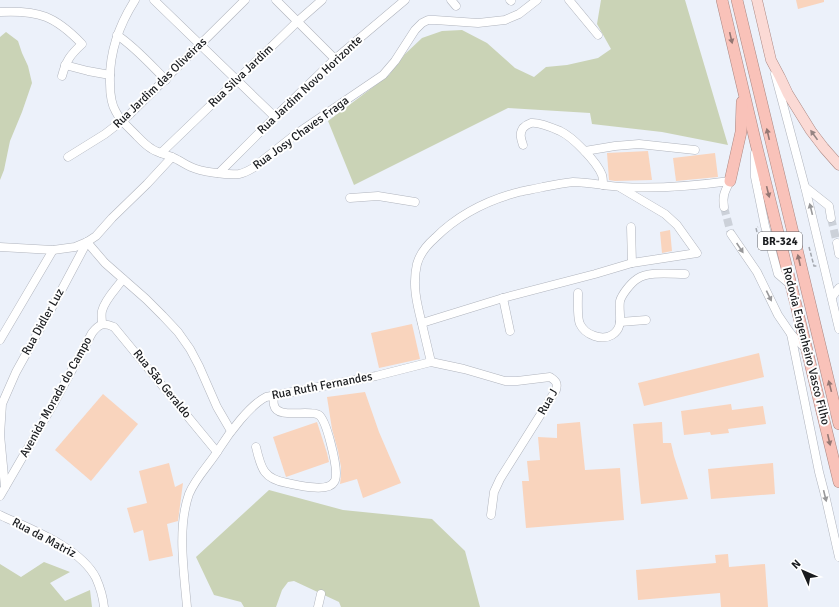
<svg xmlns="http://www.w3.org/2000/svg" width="839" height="607" font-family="Signika,sans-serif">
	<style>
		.green { fill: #cad3b6 }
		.building { fill: #f9d4bd }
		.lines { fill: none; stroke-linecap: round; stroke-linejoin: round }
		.minor-tunnel { stroke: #ccd1d9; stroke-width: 8; stroke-dasharray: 8 4; stroke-linecap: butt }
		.minor-casing { stroke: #b0b4bd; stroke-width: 9 }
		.major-casing { stroke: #ab8883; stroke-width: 11 }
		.highway-casing { stroke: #ab8883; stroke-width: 12 }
		.path { stroke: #a3a7ae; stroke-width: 1.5; stroke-dasharray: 4 2; stroke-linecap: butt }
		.minor { stroke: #fff; stroke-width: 8 }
		.major { stroke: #fbdad5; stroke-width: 10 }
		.highway { stroke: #f9c2b9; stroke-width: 11 }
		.oneway { fill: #947773 }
		.oneway2 { fill: #958483 }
		.oneway3 { fill: #98989a }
		.labels { text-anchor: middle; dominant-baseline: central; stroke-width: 4; stroke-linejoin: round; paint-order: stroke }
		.shield { fill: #fff; stroke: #5e5f62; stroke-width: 1 }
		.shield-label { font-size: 11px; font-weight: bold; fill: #191b1e }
		.street-label { font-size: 12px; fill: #191b1e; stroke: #fff }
	</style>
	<rect width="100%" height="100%" fill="#ecf1fa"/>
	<!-- green -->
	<g class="green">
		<polygon points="601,0 685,0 728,145 662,132 592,124 590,113 508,108 354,185 328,121 389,75 405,54 422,38 442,31 462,30 487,43 515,68 534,77 546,67 567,65 598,58 611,49 597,24"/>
		<polygon points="6,32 18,41 22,53 28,66 32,83 22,112 10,141 4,170 0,180 0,37"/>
		<polygon points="269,490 343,510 432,519 465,551 480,607 341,607 339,602 294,581 288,582 282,590 276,607 244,607 241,602 214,595 196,557"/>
		<polygon points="44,562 70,572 50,583 65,601 90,590 92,607 0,607 0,564 21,577"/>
	</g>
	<!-- building -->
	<g class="building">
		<polygon points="796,0 824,0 824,2 798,9"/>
		<polygon points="648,151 652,180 615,181 609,180 607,153"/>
		<polygon points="715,153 718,177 676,181 673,158"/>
		<polygon points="670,230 672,251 662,253 660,232"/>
		<polygon points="412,324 420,359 379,368 371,333"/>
		<polygon points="759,353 764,377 644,406 638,383"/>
		<polygon points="365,392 379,432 401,483 363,498 357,479 340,484 341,476 341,467 338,451 332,429 327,397"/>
		<polygon points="103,394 138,424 91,481 55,450"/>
		<polygon points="731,404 732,410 763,406 766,424 728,429 729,433 711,435 710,432 684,435 681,411"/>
		<polygon points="317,422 327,453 329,462 286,477 273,437"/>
		<polygon points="580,422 585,470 620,468 624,520 526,528 522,481 529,481 527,461 540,460 538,437 557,438 557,424"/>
		<polygon points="662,422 663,443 671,443 674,456 688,499 641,504 633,424"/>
		<polygon points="169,463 175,487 183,483 178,521 167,524 173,556 149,561 143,530 134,533 127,508 147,503 139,471"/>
		<polygon points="773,463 775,494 711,499 708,469"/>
		<polygon points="728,554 729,567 765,564 768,607 721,607 720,593 638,600 636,570 716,563 715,555"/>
	</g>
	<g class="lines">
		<!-- minor-tunnel -->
		<g class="minor-tunnel">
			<polyline points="724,207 731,234"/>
			<polyline points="831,218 837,243"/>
		</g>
		<defs>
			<g id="minor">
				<path d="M135,0C119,25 109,53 110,83C110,93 111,104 116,112C120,120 128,127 134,133C140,139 145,145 152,149C160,154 170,155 178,160C182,162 186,165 191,167C201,172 227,175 239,174C244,173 248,171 253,168L296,134L383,75L395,61L415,30L422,23L428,20H435L478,23L505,20L519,14L537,0"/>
				<polyline points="154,0 275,117"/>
				<polyline points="276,0 335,59"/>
				<polyline points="451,0 456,6"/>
				<polyline points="510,0 511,1"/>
				<polyline points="569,0 598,35"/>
				<path d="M0,12C39,10 55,16 82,44C70,55 66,61 62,76"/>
				<path d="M117,35C135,47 150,64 166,80"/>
				<polyline points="65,65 88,71 110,75"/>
				<polyline points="775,74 805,187 839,329"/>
				<path d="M523,145C521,139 519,134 523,128C525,126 528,124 531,123C538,122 553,128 560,131C573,137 597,162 602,175C603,178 603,182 603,185"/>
				<polyline points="585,151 615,146 639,144 695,150"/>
				<polyline points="161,153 237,80 298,21 322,0"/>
				<polyline points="755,153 755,177 765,226 778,274 792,286"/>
				<polyline points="68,157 105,134 127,117 245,0"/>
				<polyline points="219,173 275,117 335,59 405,0"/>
				<polyline points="805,187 829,206 831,218"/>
				<polyline points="350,198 378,196 415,202"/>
				<path d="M724,207C722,196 725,191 730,181"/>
				<polyline points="631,227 632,263"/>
				<polyline points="731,234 757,272 778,315 791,334 806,349"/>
				<polyline points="87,242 105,263 146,299 163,316 178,332 190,349 199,366 217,407 231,431"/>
				<polyline points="837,243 839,254"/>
				<polyline points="0,247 53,250 75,247 87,242 96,236 112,218 147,184 172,157"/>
				<path d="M578,293C578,301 577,318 580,324C585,335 602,341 612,335C625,327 618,313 620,301C622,294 631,283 637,279C648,271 671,274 685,274"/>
				<polyline points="832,297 839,288"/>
				<polyline points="503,298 510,331"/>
				<polyline points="620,322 646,320"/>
				<polyline points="422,323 503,298 595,274 632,263 697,253 677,225 665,214 621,188"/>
				<path d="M102,324C102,320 101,315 102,311C105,299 116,289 123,279"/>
				<polyline points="791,334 819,472 825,495 839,557"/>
				<polyline points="0,340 53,250"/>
				<path d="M431,362L464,369L505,381H517L550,377C556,381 558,383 556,390L500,479L494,492L491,515"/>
				<path d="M256,447C261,469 264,479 287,483C297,485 328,493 334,482C336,480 336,476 336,473C336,463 327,421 319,415C309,409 277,420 274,405C273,402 274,398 274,396"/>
				<polyline points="5,487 0,435 2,404 16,372 61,291 87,242"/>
				<path d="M0,496L54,403L92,333C99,324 103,322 114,327L198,429L217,452"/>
				<path d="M0,515C30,529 80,547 96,578C100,587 103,597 104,607"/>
				<path d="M187,607C184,572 177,528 189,494C196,477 210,464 219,449C229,433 250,405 266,397L376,376L431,362C428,349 425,337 422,324C417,304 412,285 417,264C420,253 427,245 435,238C458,215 488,200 519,192C527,190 535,189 543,187C553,185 563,183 573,182C589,182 605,186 621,187C657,189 694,186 730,181"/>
				<polyline points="318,607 321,594"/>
			</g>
			<polyline id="major" points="757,0 771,60 780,77 788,94 811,131 824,148 839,165"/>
			<g id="highway">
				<polyline points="722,0 756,144 796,305 839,482"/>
				<polyline points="737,0 839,424"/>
				<polyline points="730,181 741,132 742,102"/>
			</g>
		</defs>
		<!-- minor casing -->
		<use href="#minor" class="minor-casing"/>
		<!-- major casing -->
		<use href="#major" class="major-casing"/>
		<!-- highway casing -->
		<use href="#highway" class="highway-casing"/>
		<!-- path -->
		<g class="path">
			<polyline points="757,232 756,228 758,227"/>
			<polyline points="809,247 814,266 817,266"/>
		</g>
		<!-- minor -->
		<use href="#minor" class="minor"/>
		<!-- major -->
		<use href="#major" class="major"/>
		<!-- highway -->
		<use href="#highway" class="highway"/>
	</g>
	<!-- one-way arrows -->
	<defs><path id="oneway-solid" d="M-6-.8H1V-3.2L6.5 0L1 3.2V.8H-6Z"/></defs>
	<g class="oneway">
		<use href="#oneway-solid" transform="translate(731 38) rotate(77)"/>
		<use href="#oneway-solid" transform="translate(768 134) rotate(-103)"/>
		<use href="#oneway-solid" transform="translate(768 192) rotate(76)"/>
		<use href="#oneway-solid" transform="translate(799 260) rotate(-103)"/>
		<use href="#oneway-solid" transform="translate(830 386) rotate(-104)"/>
		<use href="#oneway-solid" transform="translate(829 440) rotate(77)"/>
	</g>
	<use class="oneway2" href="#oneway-solid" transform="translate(814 135) rotate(-126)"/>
	<g class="oneway3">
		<use href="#oneway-solid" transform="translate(811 209) rotate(-104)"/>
		<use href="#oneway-solid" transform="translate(740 248) rotate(56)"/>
		<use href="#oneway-solid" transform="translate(769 296) rotate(64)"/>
		<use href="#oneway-solid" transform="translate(825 496) rotate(76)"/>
	</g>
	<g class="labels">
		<!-- shield labels -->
		<rect class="shield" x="758" y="232" width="44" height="18" rx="3"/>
		<g class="shield-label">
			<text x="780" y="241">BR-324</text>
		</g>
		<!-- street labels -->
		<g class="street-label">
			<text transform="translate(241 76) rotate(-44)">Rua Silva Jardim</text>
			<text transform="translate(160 83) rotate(-44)">Rua Jardim das Oliveiras</text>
			<text transform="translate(310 85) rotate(-43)">Rua Jardim Novo Horizonte</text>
			<text transform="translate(301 133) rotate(-36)">Rua Josy Chaves Fraga</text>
			<text transform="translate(43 322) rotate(-61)">Rua Didler Luz</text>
			<text transform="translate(806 346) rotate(76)">Rodovia Engenheiro Vasco Filho</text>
			<text transform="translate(162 384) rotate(51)">Rua São Geraldo</text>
			<text transform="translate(322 386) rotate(-11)">Rua Ruth Fernandes</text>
			<text transform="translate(56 397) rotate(-61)">Avenida Morada do Campo</text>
			<text transform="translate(548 402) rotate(-60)">Rua J</text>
			<text transform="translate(44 538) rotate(28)">Rua da Matriz</text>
		</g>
	</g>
	<!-- north arrow -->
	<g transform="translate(803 571) rotate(315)" stroke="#ffffff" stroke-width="3" paint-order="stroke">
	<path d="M0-3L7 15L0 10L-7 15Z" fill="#191b1e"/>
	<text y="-6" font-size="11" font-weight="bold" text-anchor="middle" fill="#191b1e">N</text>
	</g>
</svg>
